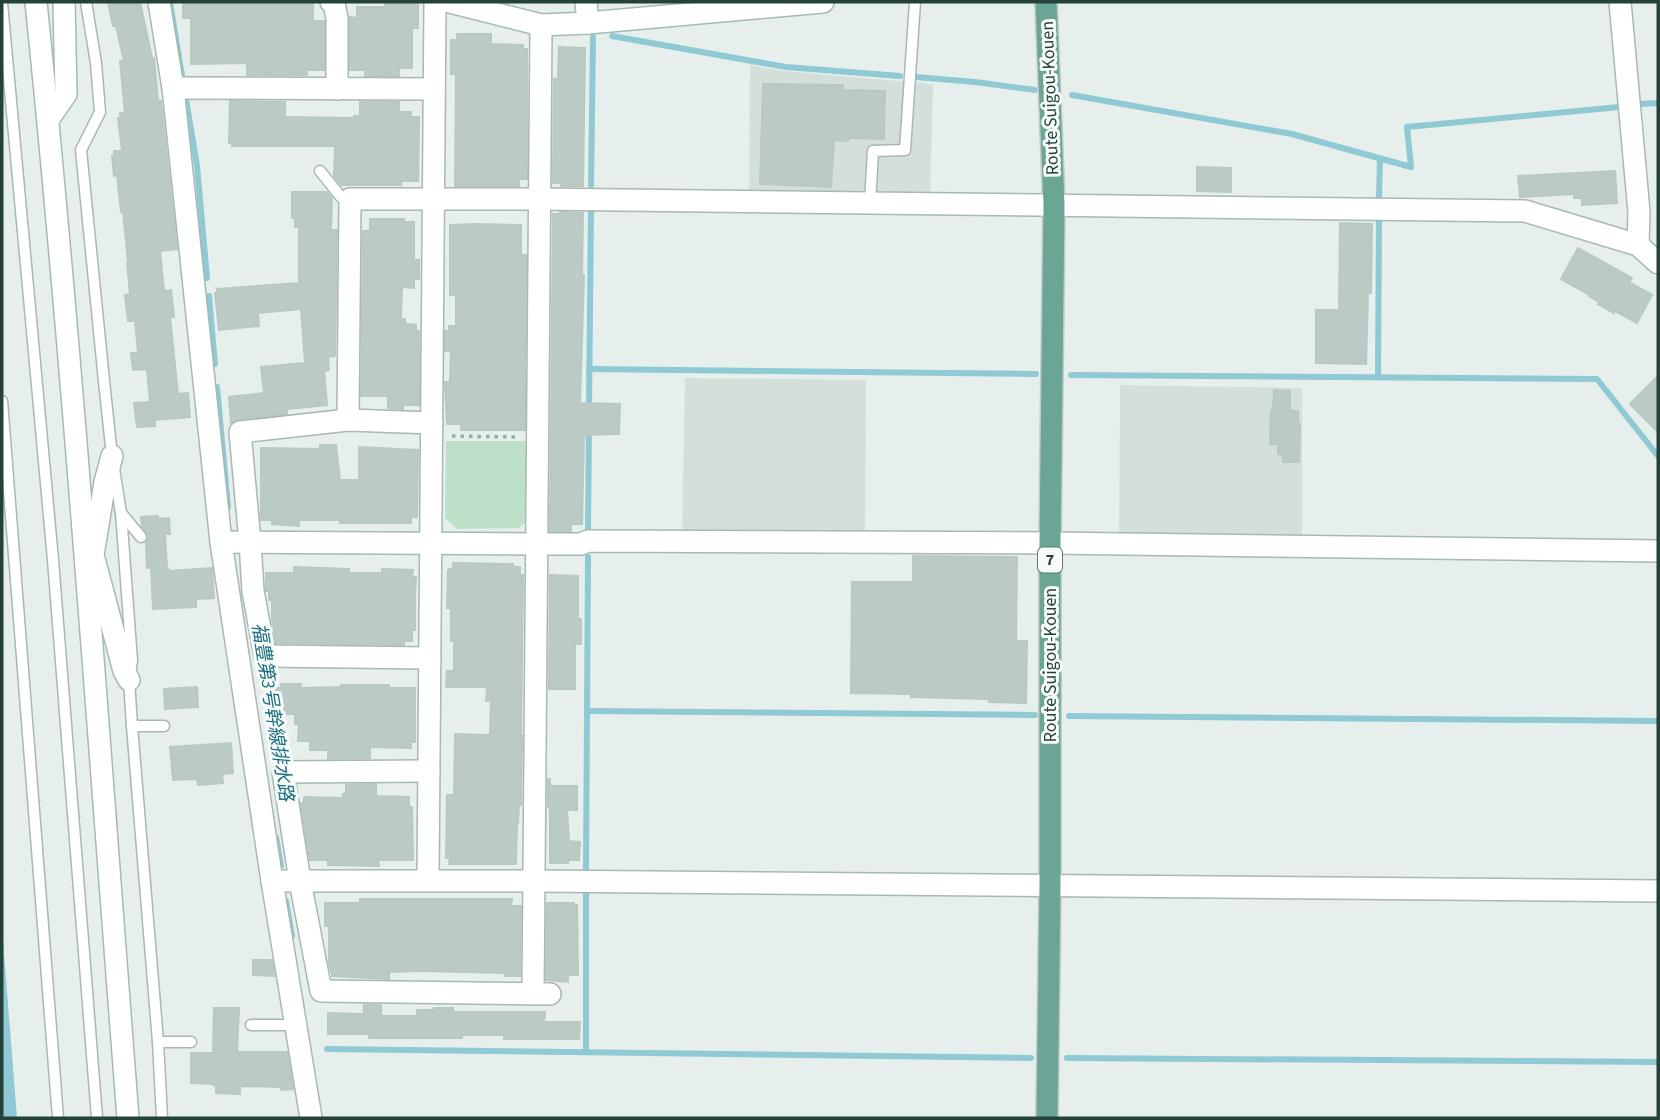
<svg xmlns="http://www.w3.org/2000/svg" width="1660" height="1120" font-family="'Source Sans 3','Noto Sans JP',sans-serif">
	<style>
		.built { fill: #d4dfda }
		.green { fill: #bfe0c8 }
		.water { fill: #8ec9d4 }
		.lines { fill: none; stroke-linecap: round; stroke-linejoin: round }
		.stream { stroke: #8ec9d4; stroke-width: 6 }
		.building { fill: #bbcac4; stroke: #b8c9c2; stroke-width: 2 }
		.lane-casing { stroke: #a8b8b2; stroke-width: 13 }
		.street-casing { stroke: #a8b8b2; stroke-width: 24 }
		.secondary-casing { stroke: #a4bbb3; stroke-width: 24 }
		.primary-casing { stroke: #c2cac8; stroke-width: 24 }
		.path { stroke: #86b3a5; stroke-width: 3.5; stroke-dasharray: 3.5 5; stroke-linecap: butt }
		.lane { stroke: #fff; stroke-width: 10 }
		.street { stroke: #fff; stroke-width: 21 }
		.secondary { stroke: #fff; stroke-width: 21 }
		.primary { stroke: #6aa596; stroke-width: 21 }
		.labels { text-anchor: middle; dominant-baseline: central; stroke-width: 6; stroke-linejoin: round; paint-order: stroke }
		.shield { fill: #f7fbf9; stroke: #637a73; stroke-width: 2 }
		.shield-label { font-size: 16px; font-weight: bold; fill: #24423a }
		.street-label { font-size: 18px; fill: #24423a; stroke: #f7fbf9 }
		.water-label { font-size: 19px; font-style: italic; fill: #1c6f80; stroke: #f7fbf9 }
	</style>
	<rect width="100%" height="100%" fill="#e6efeb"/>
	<!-- built -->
	<g class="built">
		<polygon points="750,65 783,71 933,84 930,197 749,196"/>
		<polygon points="685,378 866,380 865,537 682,536"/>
		<polygon points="1120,385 1302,388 1302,539 1119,539"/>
	</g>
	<!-- green -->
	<polygon class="green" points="446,441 529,441 529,519 519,528 457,529 445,518"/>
	<!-- water -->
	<polygon class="water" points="2,929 3,941 17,1118 2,1118"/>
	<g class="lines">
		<!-- stream -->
		<g class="stream">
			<polyline points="170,2 182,76"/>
			<polyline points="612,36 786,67 900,76"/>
			<polyline points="916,77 975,82 1035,90"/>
			<polyline points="1072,95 1292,134 1411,167 1407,127 1620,107"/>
			<polyline points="186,99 197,166 207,278"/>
			<polyline points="1641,104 1658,103"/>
			<polyline points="591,185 593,37"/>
			<polyline points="1379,197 1380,159"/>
			<polyline points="209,296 215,364"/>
			<polyline points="589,369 1036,374"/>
			<polyline points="1071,375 1597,379 1658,456"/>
			<polyline points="1378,377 1379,219"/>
			<polyline points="217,387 228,507"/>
			<polyline points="589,410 591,208"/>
			<polyline points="588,533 589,427"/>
			<polyline points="587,711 1035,715"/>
			<polyline points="1069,716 1658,721"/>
			<polyline points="276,837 281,866"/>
			<polyline points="586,870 588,557"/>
			<polyline points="586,891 586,1052"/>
			<polyline points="286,901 292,936"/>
			<polyline points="327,1049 1031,1058"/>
			<polyline points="1067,1058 1658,1062"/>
		</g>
	</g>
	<!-- building -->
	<g class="building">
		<polygon points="108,2 140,2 152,58 154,58 158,101 161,101 177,249 160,251 164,291 171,290 174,317 170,317 178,394 188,393 190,417 155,420 155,426 137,427 134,403 150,402 147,369 133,370 131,353 138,353 135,321 128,321 125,295 130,294 127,263 128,263 123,211 121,212 117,175 114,176 112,156 114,156 114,151 122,151 118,118 121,118 120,113 125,113 120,61 124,61 116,26 113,26"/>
		<polygon points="183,2 313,2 313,21 324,21 324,70 307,70 307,75 247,75 247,63 191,64 191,18 183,18"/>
		<polygon points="385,3 418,3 418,28 412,28 412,68 399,68 399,76 365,76 365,70 350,70 350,17 357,18 357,7 385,7"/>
		<polygon points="457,34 491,34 491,44 523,45 523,49 527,49 527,179 519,179 519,186 455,186 456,74 451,74 451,40 457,40"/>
		<polygon points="559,47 585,48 583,186 561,186 561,183 553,183 554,79 558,79"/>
		<polygon points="763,84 843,85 843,90 885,91 884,139 849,138 848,141 834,140 831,187 760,184"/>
		<polygon points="230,101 285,102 285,117 354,118 354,116 360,116 360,102 399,102 399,112 411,112 411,117 419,117 418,181 401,181 401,185 341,185 334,176 335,146 232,146 232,143 229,143"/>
		<polygon points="1197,167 1231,168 1231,192 1197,191"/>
		<polygon points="1615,171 1617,203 1582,205 1582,198 1574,198 1574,194 1520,197 1518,176"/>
		<polygon points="292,192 327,192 332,198 331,230 337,230 335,356 328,357 329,370 324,371 327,405 287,409 287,414 239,419 231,423 229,397 264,393 261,367 305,363 301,309 258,313 259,326 219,330 215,293 218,293 217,289 299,283 299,227 295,227 295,218 292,218"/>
		<polygon points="560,212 583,213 582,275 584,275 580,403 620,404 619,434 584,435 582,524 571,524 571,531 550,531 553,214 560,214"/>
		<polygon points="370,219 404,219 404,222 414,222 414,260 419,260 419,279 414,279 414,288 402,287 401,319 405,319 405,324 416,325 416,331 419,331 419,405 403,405 403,409 388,408 388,396 361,396 363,231 370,231"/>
		<polygon points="1340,223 1372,224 1371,293 1368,293 1366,364 1316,363 1316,310 1339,310"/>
		<polygon points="474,224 521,225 521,255 526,255 525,430 461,430 461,424 447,424 445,382 450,382 451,350 445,351 445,331 449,331 449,326 456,326 456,295 450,295 450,225"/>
		<polygon points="1578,248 1632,278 1629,282 1652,295 1637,323 1615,311 1614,313 1598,304 1599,302 1589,296 1590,295 1561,279"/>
		<polygon points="1658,376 1658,432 1630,404"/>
		<polygon points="1274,390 1290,391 1290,411 1298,411 1298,424 1300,424 1299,462 1283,462 1283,455 1278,454 1278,444 1270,444 1271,410 1273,410"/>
		<polygon points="320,445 336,445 340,480 359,480 359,447 418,450 417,517 411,517 411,523 340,523 340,520 299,520 299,526 272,524 272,520 261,520 261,448 320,449"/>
		<polygon points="158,516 158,519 169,518 170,534 165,534 167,568 168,568 169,571 212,568 214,598 196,599 196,607 153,609 151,567 147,568 146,543 149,536 142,526 141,517"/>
		<polygon points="913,556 1017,557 1016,641 1027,641 1026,703 989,702 989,699 911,697 911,694 851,693 852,582 913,582"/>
		<polygon points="453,563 513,564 513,567 520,567 520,575 523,575 521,736 522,736 521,805 519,805 518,823 517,823 516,864 449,864 450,858 446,858 447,795 454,795 455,734 490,735 491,701 486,701 487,687 446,687 447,671 454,671 454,641 451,641 451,608 447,608 448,570 453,568"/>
		<polygon points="294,567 349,569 349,573 382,573 382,569 413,570 412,577 416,577 415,598 415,630 412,630 412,641 404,641 404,645 276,643 272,620 272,600 269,600 269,591 266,591 266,573 294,573"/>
		<polygon points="550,575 578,576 578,619 581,619 581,644 575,644 575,689 549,689"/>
		<polygon points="281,684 301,684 300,688 341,687 341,685 389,685 389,688 415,688 415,742 411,742 411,748 370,747 370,758 328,759 328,750 310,750 310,741 298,741 299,725 295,724 295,714 269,714 269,697 276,697 276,688 281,688"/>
		<polygon points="197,687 198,707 165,709 164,689"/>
		<polygon points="231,743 233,773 222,774 223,783 198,785 197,779 173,780 170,747"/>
		<polygon points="548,779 550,779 550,786 577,786 577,810 567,810 569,841 580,842 579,860 568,860 568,863 550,863 550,807 548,807"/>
		<polygon points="376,784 376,796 409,797 409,807 412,807 413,860 378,860 379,866 328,865 328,860 310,860 301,803 304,803 304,797 343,798 343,794 346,794 346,785"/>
		<polygon points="360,899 512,899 511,906 521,906 520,976 505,976 505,973 421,971 389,972 389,979 332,976 332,971 331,971 329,964 329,926 325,926 325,903 360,903"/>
		<polygon points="547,903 574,903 574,905 577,905 578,975 568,975 568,982 546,980"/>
		<polygon points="253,960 272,960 274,976 253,975"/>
		<polygon points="364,1005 381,1005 381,1016 417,1016 417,1010 434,1010 434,1008 453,1008 453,1012 545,1012 544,1022 580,1022 579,1039 504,1039 504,1035 462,1035 462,1038 369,1038 369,1034 328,1034 328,1013 364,1014"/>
		<polygon points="214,1008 239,1008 237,1052 287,1052 293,1089 281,1090 281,1087 240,1086 240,1094 216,1093 216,1085 213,1085 213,1084 191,1083 191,1053 213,1053"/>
	</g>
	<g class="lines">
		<defs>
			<g id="lane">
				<polyline points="86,2 96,63 100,112 81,150 104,381 112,456 121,513 132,661 129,680 132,726 158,1042 162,1118"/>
				<polyline points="2,3 53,560 97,1118"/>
				<polyline points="320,171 341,197 350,199"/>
				<polyline points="870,203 873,151 905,150 915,2"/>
				<polyline points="2,401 58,1118"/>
				<polyline points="121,513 141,537"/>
				<polyline points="132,726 164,726"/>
				<polyline points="251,1025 296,1025"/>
				<polyline points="158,1042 191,1042"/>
			</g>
			<g id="street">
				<polyline points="159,2 173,88 221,542 272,881 311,1118"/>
				<polyline points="331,2 334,4 337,18 337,89"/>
				<polyline points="586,2 588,23"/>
				<polyline points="1620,2 1639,212 1638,245"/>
				<polyline points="173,88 434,89"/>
				<polyline points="348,420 350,199 540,199 1525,211 1638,245 1658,263"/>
				<polyline points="112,456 105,482 93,555 124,671 129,680"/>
				<polyline points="221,542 536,544 581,544 588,541 1050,543 1658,551"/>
				<polyline points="430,658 265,656 253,591 250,542 240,432 348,420 432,423"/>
				<polyline points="429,771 283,772 300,881 321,991 550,994"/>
				<polyline points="428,880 435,2"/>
				<polyline points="272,881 534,881 1658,891"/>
				<polyline points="533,994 541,25"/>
			</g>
			<g id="secondary">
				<path d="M36,2C74,373 99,746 128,1118"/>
				<polyline points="450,2 541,25 588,23 823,2"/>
				<polyline points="48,120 66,94 64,2"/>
			</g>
			<polyline id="primary" points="1046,2 1054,205 1050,543 1050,885 1047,1118"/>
		</defs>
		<!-- lane casing -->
		<use href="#lane" class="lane-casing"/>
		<!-- street casing -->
		<use href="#street" class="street-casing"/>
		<!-- secondary casing -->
		<use href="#secondary" class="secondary-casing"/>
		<!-- primary casing -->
		<use href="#primary" class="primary-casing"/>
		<!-- path -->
		<polyline class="path" points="452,436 517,437"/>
		<!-- lane -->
		<use href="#lane" class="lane"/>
		<!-- street -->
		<use href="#street" class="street"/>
		<!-- secondary -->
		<use href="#secondary" class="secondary"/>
		<!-- primary -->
		<use href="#primary" class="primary"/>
	</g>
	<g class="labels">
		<!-- shield labels -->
		<rect class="shield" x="1038" y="547.5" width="24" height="25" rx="5"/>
		<g class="shield-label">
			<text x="1050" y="560">7</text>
		</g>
		<!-- street labels -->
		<g class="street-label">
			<text transform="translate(1050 98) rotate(-92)">Route Suigou-Kouen</text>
			<text transform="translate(1050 665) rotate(-90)">Route Suigou-Kouen</text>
		</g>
		<!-- water labels -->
		<g class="water-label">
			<text transform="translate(272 712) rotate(81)">福豊第3号幹線排水路</text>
		</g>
	</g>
	<!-- border -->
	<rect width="1660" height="1120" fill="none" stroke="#24423a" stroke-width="7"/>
</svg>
